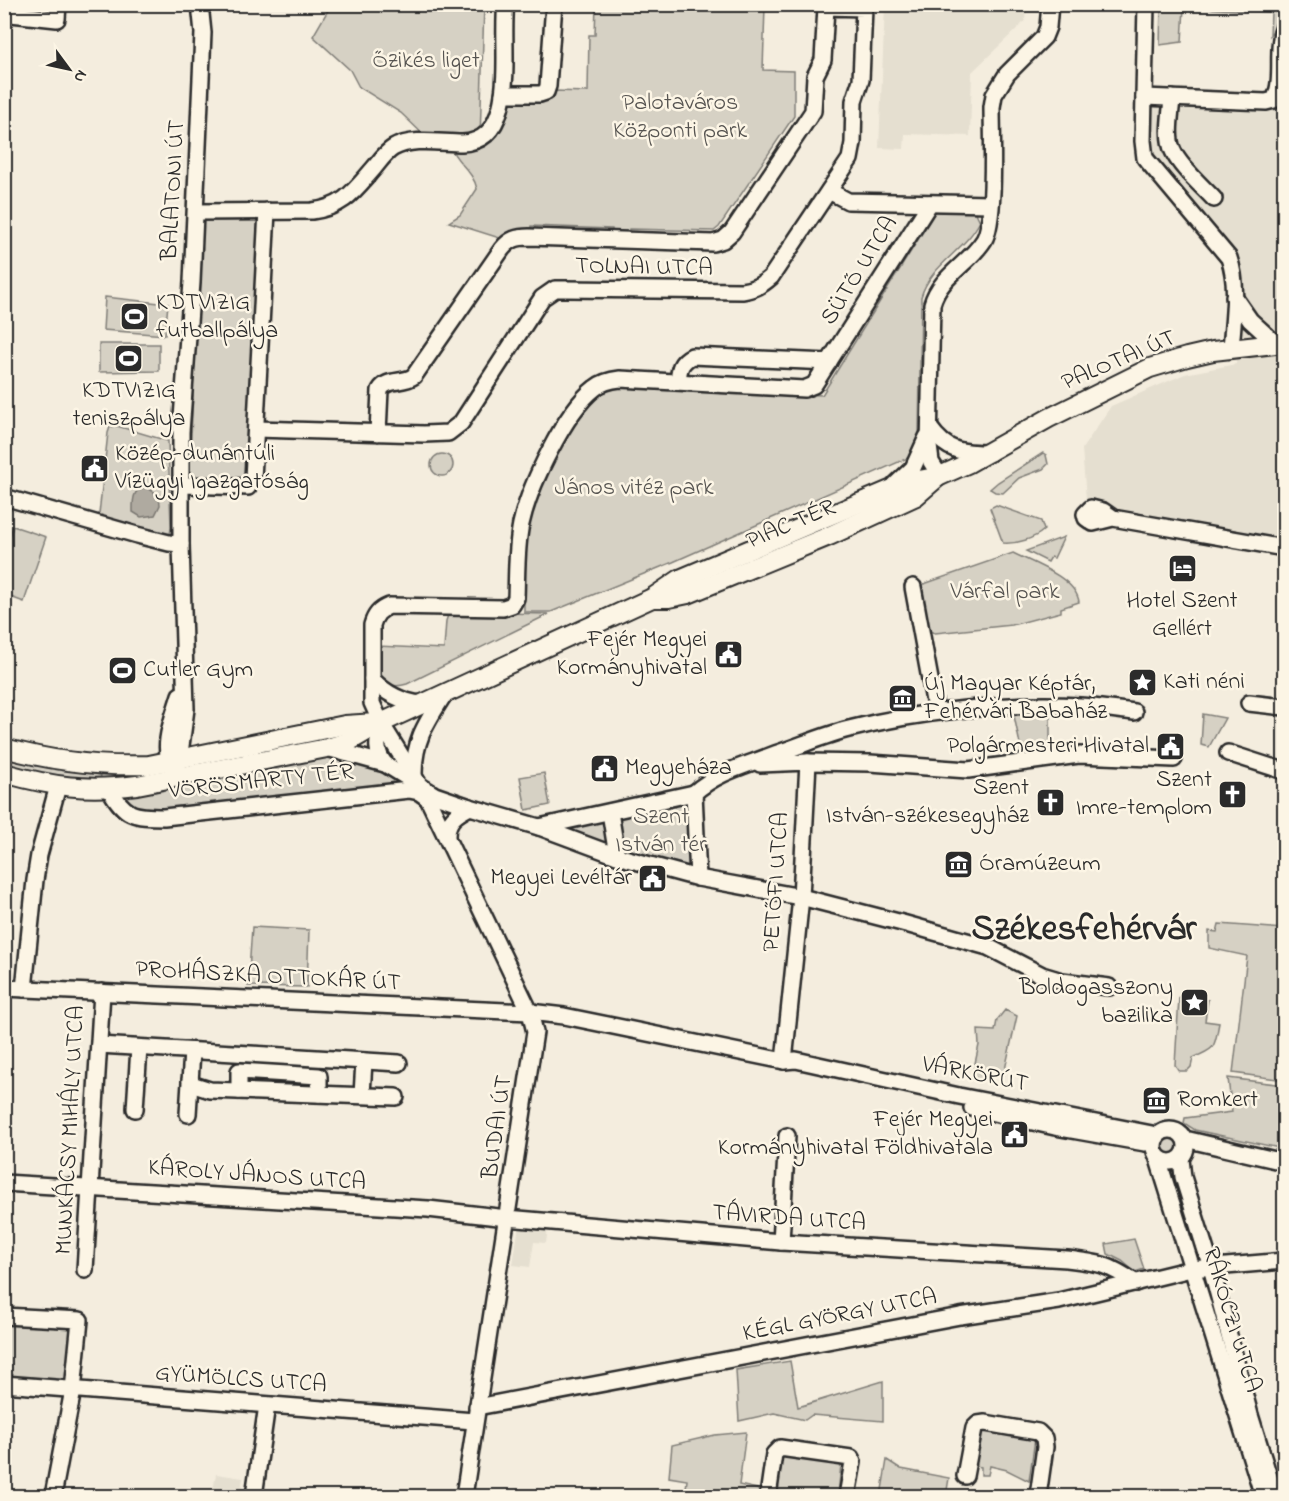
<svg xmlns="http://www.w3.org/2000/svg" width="1289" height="1501" font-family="'Indie Flower',sans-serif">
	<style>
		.built { fill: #e5dfd0 }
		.green { fill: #d6d1c4; stroke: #807e78; stroke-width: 1.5 }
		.water { fill: #afaaa0; stroke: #7a7771; stroke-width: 1.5 }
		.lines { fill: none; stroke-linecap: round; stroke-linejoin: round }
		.minor-casing { stroke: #2b2b2b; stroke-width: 20 }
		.major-casing { stroke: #2b2b2b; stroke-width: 22 }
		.minor { stroke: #fcf5e5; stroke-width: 15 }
		.major { stroke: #fcf5e5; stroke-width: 18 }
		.labels { text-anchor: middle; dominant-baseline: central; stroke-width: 5; stroke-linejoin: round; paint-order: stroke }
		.park-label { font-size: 24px; fill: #565451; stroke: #fcf5e5 }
		.street-label { font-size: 24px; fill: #2b2b2b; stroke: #fcf5e5 }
		.poi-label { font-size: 24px; fill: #2b2b2b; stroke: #fcf5e5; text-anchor: start }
		.town-label { font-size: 36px; font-weight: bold; fill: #2b2b2b; stroke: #fcf5e5 }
	</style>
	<rect width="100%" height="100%" fill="#f4edde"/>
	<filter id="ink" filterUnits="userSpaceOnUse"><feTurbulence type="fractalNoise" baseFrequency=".0167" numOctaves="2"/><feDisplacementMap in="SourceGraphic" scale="12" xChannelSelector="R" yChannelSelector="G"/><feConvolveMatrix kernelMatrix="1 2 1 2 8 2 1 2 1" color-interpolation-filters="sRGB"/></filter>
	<g filter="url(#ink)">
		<!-- built -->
		<g class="built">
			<polygon points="885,5 1026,5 1025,21 972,72 970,136 905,134 904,149 879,148"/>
			<polygon points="1284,90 1284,541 1116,511 1086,499 1082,449 1111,406 1185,374 1236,364 1238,273 1233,249 1159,164 1152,152 1150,104 1275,106"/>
			<polygon points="519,1225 548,1228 546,1243 534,1242 530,1267 513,1265"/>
			<polygon points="216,1474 243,1478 240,1496 212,1496"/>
		</g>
		<!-- green -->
		<g class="green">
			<polygon points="331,5 484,5 480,139 431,142 401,113 359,87 350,70 313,36"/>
			<path d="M596,5H864V8L765,6L763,70L794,71V116L719,227L714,231L629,229L627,240L612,237V229L531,226L529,237L509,241L449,222L460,215L477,189C473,170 456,163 450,146H470L501,103L554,91L588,92L589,35H595Z"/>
			<polygon points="1161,5 1284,5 1284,13 1270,35 1271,12 1184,7 1182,42 1160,45"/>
			<path d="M937,209L975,211L980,221C966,250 930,265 921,297L919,437L910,457L673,562L551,612H524C524,586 522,559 525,534C529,502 583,387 618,387L822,395Z"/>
			<polygon points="201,216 263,216 247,481 189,481"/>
			<polygon points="105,297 168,304 165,335 103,330"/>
			<polygon points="99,344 159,344 159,371 99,372"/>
			<polygon points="117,426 168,441 171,527 169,543 98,523 108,433 110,427"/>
			<polygon points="1043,453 1046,455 1048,464 1043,469 1019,478 1003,493 995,492 990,489 998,482"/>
			<circle cx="442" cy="465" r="11"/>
			<path d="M996,505L1041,521L1044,530C1034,539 1017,544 1003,543L990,508Z"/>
			<polygon points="13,526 46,537 24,602 5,595 5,552"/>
			<polygon points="1064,537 1054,558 1051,557 1048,562 1026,551"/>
			<path d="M1013,553C1033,563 1076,578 1079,602L1061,608V612L1012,625L935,633L926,630L918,586Z"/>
			<path d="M449,612L549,614L407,684C394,688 389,685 379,677L377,646L444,649L446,621Z"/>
			<polygon points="1050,709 1050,743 1033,746 1033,750 1022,754 1013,711"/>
			<polygon points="1203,714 1225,718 1209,747 1201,745"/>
			<polygon points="4,754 45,766 101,775 100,780 72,781 5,766"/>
			<polygon points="329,754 376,766 401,780 400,783 166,811 138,811 123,797 126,795"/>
			<polygon points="544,773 550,805 526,810 520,777"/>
			<polygon points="690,794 692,870 620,850 556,829"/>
			<polygon points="1219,924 1284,929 1284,1080 1233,1073 1247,956 1209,948 1209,931 1217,932"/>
			<polygon points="252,927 309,930 307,987 248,986"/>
			<path d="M1179,997L1208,1000L1205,1021L1219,1023C1214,1048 1217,1048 1193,1058L1191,1067L1187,1071H1179L1175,1065Z"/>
			<polygon points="1005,1010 1017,1016 1004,1074 980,1080 972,1077 979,1045 978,1030 995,1031 997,1020"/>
			<polygon points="1228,1078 1284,1085 1284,1149 1195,1130 1184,1123 1185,1118 1232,1112"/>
			<circle cx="1170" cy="1146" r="14"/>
			<polygon points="1134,1239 1144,1269 1135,1272 1122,1261 1108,1254 1106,1244"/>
			<polygon points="4,1316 80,1320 73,1390 5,1384"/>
			<polygon points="790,1361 798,1407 883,1381 883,1421 812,1415 805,1420 774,1413 739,1421 736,1370"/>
			<polygon points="980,1430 1035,1439 1029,1481 1007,1470 990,1466 988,1475 981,1475 981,1467 975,1466"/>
			<polygon points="746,1432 739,1485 757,1489 763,1496 685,1496 687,1480 669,1477 672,1445 715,1435"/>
			<polygon points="780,1454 841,1464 838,1496 774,1496"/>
			<polygon points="887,1460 901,1469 949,1478 946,1496 881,1496"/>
		</g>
		<!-- water -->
		<path class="water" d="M146,487L159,495L160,505L155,515L141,517L133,512C133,501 132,489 146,487Z"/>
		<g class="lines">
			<defs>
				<g id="minor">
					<path d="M1146,4L1143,141L1145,158L1229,258C1239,286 1233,319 1231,349"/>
					<polyline points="11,14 57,19 58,4"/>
					<polyline points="503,94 540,94 546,92 548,86 554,4"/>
					<path d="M1144,97L1266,102L1274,100C1285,80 1275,50 1284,27"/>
					<path d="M1172,98C1171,114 1166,137 1173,151C1180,167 1202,186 1214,199"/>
					<polyline points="829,191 848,201 990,204"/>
					<path d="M196,212L312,211C344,207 354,191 374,168C380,161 385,153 393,148C413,137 440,143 462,143C521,141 500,43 506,4"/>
					<polyline points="1234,297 1250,320 1275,343"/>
					<path d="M678,382C679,369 680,362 692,356L829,362"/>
					<path d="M930,428C947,452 962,453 990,453"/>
					<path d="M256,429L424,434L448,433L461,423L542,298L555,289H565L742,291C755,289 762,285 771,277L850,159L853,143L854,101L861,80L864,8L826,7L823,60L815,76L813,111L732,232L723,240L713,243L529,237C517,237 510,239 502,249L414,376C403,384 387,378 380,390L378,433"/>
					<path d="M940,476L931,462L929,446L932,304C940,276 969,264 984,240C996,221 992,134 992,107L994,95L1007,74L1044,37L1048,27L1050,4"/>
					<polyline points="182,485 248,487 253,479 267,211"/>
					<polyline points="895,485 913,468 927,437"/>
					<polyline points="4,497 137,535 169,543 181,544"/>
					<polyline points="1113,518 1093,523 1086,518 1085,514 1091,508 1103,511 1113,518 1284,548"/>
					<polyline points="913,587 936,712"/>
					<path d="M372,679C386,694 402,702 422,704"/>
					<polyline points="1249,703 1284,707"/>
					<path d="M381,723C378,739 374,751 385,764"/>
					<polyline points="327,748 385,764 435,795 470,807 539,827 617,856 698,878 801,897 906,924 988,947 1042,975 1062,981 1109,987"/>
					<polyline points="1228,753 1284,771"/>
					<polyline points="808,762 870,763 968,770 1079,755 1174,759"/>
					<polyline points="760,764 808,762 801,897 784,1061"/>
					<polyline points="178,768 186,709 181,544 181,432 192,282 203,33 200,4"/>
					<path d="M173,770C160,746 173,719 180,695"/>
					<path d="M414,774C414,739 427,722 445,693"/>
					<path d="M109,788C125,816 133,817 164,817L409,790L419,792L426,797"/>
					<path d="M694,793C719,771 745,766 775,754C800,746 824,735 849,729C919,711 1008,702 1080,706C1098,707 1116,710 1134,712"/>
					<polyline points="694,793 698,878"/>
					<polyline points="610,812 617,856"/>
					<polyline points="539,827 694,793"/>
					<path d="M447,836C447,820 456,814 470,807"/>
					<polyline points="4,988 530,1012 564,1016 784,1061 796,1060 959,1096 1157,1135"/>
					<polyline points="24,989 35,880 39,855 58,786"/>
					<polyline points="99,1045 399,1063"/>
					<polyline points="190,1080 194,1085 210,1090 396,1097"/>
					<polyline points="239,1091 239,1071 319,1076 319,1094"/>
					<polyline points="362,1095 364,1061"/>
					<polyline points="972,1108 1055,1127 1145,1143"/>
					<polyline points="135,1109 139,1048"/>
					<polyline points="188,1114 192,1051"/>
					<circle cx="1170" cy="1146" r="16"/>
					<polyline points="1185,1139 1284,1162"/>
					<polyline points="1157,1156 1263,1496"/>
					<polyline points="1181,1159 1183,1177 1211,1267 1250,1415 1275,1496"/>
					<path d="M4,1183L428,1209L507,1218L781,1242L1067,1259C1100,1263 1108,1264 1136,1283"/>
					<polyline points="781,1242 787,1136"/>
					<polyline points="85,1270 102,992"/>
					<polyline points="4,1316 80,1320 73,1390 53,1496"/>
					<polyline points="4,1384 474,1421"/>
					<polyline points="477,1407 960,1316 1059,1301 1191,1269 1284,1261"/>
					<polyline points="965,1476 974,1428 978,1424 985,1423 1038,1432 1044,1438 1045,1447 1038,1496"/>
					<polyline points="254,1496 267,1405"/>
					<path d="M464,1496L535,1032L530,1012L428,799L381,723L372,703V625C375,615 379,610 389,606L503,608L512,605L516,598C517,574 516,548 521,524C529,487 565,411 595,388C602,382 611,380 620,379L804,389L814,385L930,203"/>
					<polyline points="768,1496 774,1454 780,1448 851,1458 853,1462 847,1496"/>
				</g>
				<g id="major">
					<polyline points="652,598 669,598 688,594 829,536 916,496 938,477"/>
					<path d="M4,748C52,761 100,767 149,765L345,725L376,723"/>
					<path d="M4,773C54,787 86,791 137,785L327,748L350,741L381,723L652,598L680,579L909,482L940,476L969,463L1049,418L1150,368L1187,357L1213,351L1284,343"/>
				</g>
			</defs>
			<!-- minor casing -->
			<use href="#minor" class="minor-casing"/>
			<!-- major casing -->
			<use href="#major" class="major-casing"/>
			<!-- minor -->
			<use href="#minor" class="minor"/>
			<!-- major -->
			<use href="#major" class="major"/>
		</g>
	</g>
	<!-- icons -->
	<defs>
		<symbol id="stadium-square" viewBox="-11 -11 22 22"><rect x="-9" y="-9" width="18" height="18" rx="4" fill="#2b2b2b" stroke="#fcf5e5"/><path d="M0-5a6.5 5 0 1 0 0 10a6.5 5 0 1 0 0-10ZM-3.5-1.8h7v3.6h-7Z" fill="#fff"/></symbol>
		<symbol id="civic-square" viewBox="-11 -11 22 22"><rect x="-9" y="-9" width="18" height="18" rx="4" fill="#2b2b2b" stroke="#fcf5e5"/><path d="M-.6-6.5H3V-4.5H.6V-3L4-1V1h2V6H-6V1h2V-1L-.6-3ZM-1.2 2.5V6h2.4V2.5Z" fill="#fff"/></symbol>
		<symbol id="hotel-square" viewBox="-11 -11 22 22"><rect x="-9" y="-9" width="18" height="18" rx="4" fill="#2b2b2b" stroke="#fcf5e5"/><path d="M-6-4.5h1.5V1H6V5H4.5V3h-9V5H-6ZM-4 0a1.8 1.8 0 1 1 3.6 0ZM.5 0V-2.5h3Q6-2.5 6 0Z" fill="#fff"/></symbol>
		<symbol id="sight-square" viewBox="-11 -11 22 22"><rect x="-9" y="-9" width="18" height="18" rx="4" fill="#2b2b2b" stroke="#fcf5e5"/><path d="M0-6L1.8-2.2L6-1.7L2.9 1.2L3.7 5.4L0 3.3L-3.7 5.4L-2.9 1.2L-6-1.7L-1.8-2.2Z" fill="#fff"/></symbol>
		<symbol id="museum-square" viewBox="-11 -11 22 22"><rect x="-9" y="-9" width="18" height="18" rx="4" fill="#2b2b2b" stroke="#fcf5e5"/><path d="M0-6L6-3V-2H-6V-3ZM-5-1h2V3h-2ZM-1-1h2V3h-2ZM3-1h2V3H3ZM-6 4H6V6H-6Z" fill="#fff"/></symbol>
		<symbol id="church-square" viewBox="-11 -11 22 22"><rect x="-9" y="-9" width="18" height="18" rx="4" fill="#2b2b2b" stroke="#fcf5e5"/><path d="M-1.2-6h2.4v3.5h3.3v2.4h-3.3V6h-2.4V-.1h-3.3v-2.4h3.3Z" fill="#fff"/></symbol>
	</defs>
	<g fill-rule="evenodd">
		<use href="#stadium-square" x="118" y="300" width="33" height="33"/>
		<use href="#stadium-square" x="112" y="342" width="33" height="33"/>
		<use href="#civic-square" x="78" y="452" width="33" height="33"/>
		<use href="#hotel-square" x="1166" y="552" width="33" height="33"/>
		<use href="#civic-square" x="712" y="638" width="33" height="33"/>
		<use href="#stadium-square" x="106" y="654" width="33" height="33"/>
		<use href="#sight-square" x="1126" y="666" width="33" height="33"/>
		<use href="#museum-square" x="886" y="682" width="33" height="33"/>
		<use href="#civic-square" x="1154" y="730" width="33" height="33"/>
		<use href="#civic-square" x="588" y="752" width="33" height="33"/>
		<use href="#church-square" x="1216" y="778" width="33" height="33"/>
		<use href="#church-square" x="1034" y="786" width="33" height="33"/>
		<use href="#museum-square" x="942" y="848" width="33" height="33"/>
		<use href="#civic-square" x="636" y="862" width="33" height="33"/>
		<use href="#sight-square" x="1178" y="986" width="33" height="33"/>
		<use href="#museum-square" x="1140" y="1084" width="33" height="33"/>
		<use href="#civic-square" x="998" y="1118" width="33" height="33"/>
	</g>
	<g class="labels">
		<!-- park labels -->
		<g class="park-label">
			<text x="426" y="61">Őzikés liget</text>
			<text x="680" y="103">Palotaváros<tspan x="680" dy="28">Központi park</tspan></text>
			<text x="634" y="488">János vitéz park</text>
			<text x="1005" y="592">Várfal park</text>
			<text x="661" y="817">Szent<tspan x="661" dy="28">István tér</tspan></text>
		</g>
		<!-- street labels -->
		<g class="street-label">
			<text transform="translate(174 190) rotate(-87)">BALATONI ÚT</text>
			<text transform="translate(644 268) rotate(1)">TOLNAI UTCA</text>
			<text transform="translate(860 271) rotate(-58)">SÜTŐ UTCA</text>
			<text transform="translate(1119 361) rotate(-23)">PALOTAI ÚT</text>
			<text transform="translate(791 525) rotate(-23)">PIAC TÉR</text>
			<text transform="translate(261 782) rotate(-6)">VÖRÖSMARTY TÉR</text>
			<text transform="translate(777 882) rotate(-86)">PETŐFI UTCA</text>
			<text transform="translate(268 977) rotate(3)">PROHÁSZKA OTTOKÁR ÚT</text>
			<text transform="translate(975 1075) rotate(11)">VÁRKÖRÚT</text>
			<text transform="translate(498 1127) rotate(-82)">BUDAI ÚT</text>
			<text transform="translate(71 1130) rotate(-87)">MUNKÁCSY MIHÁLY UTCA</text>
			<text transform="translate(257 1176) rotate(4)">KÁROLY JÁNOS UTCA</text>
			<text transform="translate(789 1219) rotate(4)">TÁVIRDA UTCA</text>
			<text transform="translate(840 1316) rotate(-11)">KÉGL GYÖRGY UTCA</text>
			<text transform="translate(1231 1320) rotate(73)">RÁKÓCZI UTCA</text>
			<text transform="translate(241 1380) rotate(4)">GYÜMÖLCS UTCA</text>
		</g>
		<!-- poi labels -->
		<g class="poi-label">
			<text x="156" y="303">KDTVIZIG<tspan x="156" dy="28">futballpálya</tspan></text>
			<text x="129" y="391" text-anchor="middle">KDTVIZIG<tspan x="129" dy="28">teniszpálya</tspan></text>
			<text x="115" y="454">Közép-dunántúli<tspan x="115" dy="28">Vízügyi Igazgatóság</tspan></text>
			<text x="1182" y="601" text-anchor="middle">Hotel Szent<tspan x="1182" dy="28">Gellért</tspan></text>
			<text x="707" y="640" text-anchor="end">Fejér Megyei<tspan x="707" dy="28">Kormányhivatal</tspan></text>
			<text x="143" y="670">Cutler Gym</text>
			<text x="1163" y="682">Kati néni</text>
			<text x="924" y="684">Új Magyar Képtár,<tspan x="924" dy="28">Fehérvári Babaház</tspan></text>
			<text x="1149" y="746" text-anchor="end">Polgármesteri Hivatal</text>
			<text x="625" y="768">Megyeháza</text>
			<text x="1212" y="780" text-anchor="end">Szent<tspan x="1212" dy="28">Imre-templom</tspan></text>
			<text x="1029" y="788" text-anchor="end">Szent<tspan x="1029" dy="28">István-székesegyház</tspan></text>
			<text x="979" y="864">Óramúzeum</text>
			<text x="632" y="878" text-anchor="end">Megyei Levéltár</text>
			<text x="1173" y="988" text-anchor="end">Boldogasszony<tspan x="1173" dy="28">bazilika</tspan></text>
			<text x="1177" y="1100">Romkert</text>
			<text x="993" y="1120" text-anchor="end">Fejér Megyei<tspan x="993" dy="28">Kormányhivatal Földhivatala</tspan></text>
		</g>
		<!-- town labels -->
		<g class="town-label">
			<text x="1084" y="930">Székesfehérvár</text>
		</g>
	</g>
	<!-- margin -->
	<rect width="1289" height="1501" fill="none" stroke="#fcf5e5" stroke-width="24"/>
	<rect x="12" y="12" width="1265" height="1477" fill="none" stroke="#2b2b2b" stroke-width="2" filter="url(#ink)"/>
	<!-- north arrow -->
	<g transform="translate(69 69) rotate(123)" stroke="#fcf5e5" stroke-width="4.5" paint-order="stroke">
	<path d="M0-4.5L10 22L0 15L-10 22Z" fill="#2b2b2b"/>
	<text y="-9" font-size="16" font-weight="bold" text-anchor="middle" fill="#2b2b2b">N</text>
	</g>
</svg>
